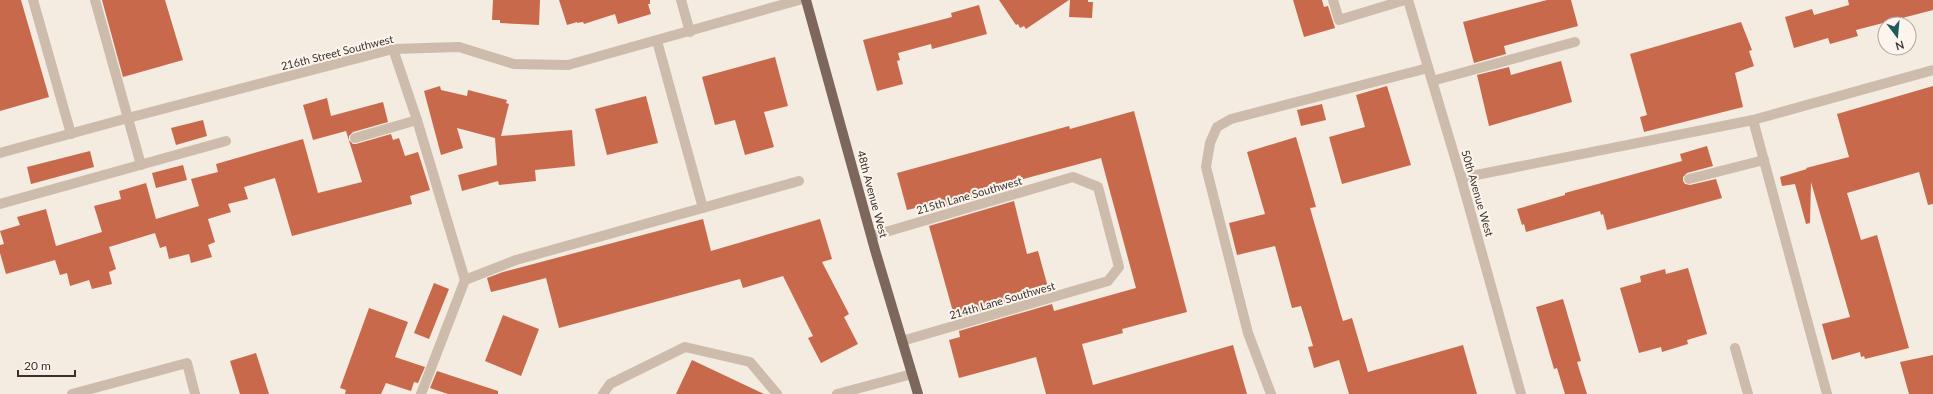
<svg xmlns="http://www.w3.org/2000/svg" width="1933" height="394" font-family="Lato,sans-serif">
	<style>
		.building { fill: #c8694b }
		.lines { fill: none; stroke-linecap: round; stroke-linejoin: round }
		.minor { stroke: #cdbbac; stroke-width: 10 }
		.major { stroke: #7d675c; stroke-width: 10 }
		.labels { text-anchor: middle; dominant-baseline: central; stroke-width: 4; stroke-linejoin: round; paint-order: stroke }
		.street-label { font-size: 11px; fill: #3b302b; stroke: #fbf5ee }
	</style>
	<rect width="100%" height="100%" fill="#f4ebe1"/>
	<!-- building -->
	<g class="building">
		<polygon points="0,0 21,0 49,97 0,111"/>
		<polygon points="102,0 165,0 183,60 123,77"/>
		<polygon points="493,0 540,0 539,25 500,23 500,20 492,20"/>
		<polygon points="559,0 650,0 650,4 648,4 651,14 618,24 615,14 584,24 583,22 577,23 577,22 567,25"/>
		<polygon points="999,0 1069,0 1026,29 1024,26 1020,28 1018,24 1016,25"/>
		<polygon points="1070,0 1088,0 1088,2 1093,2 1092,18 1069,17"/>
		<polygon points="1293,0 1322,0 1324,7 1328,6 1335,28 1304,37"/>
		<polygon points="1547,0 1571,0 1578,26 1504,46 1506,54 1474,63 1463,22"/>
		<polygon points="1848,0 1933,0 1933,10 1856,30 1858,36 1830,44 1828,38 1794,48 1785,17 1812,9 1814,15 1849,5"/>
		<polygon points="979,5 987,34 932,49 931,44 898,53 900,60 897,61 903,84 877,91 863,40 952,17 951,13"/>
		<polygon points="1741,22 1752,50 1749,51 1754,66 1735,73 1743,107 1644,132 1640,117 1647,115 1630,54"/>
		<polygon points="775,57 788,106 764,112 774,147 745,155 735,120 715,125 702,77"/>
		<polygon points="1561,61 1572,102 1489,126 1477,75 1509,67 1511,75"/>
		<polygon points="440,86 441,90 467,96 468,90 507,100 506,103 509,104 501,136 572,130 575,166 535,170 536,181 499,185 498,181 462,191 458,175 497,165 495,138 457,128 463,148 441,155 424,91"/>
		<polygon points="1387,86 1411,165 1342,184 1329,137 1365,127 1356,95"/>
		<polygon points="1933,86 1933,204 1928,205 1919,172 1847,193 1861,240 1877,235 1909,348 1865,359 1864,356 1861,357 1860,352 1832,360 1822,324 1850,317 1811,182 1810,223 1806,224 1795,184 1782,186 1780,177 1807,169 1806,168 1849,157 1837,114"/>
		<polygon points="646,96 658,143 607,155 595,109"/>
		<polygon points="327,98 331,116 383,102 388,122 353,132 349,136 349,140 353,144 356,144 391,134 393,140 399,138 405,156 418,152 430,190 410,196 412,204 292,236 275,178 244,187 248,199 228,204 231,212 208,219 215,242 208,245 212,257 191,263 189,254 169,259 166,246 160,248 155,233 109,247 116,269 109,272 112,284 92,289 89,280 70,286 67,273 60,275 55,260 6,274 0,253 0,245 4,244 0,231 20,225 17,217 46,209 56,246 102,232 94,206 121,199 119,191 146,183 156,219 199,206 191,179 218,172 216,164 303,139 318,193 362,182 346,131 313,140 303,105"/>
		<polygon points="1322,104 1326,120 1301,126 1297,110"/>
		<polygon points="1134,111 1187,312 1122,329 1123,333 1082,344 1093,385 1233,345 1247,394 1046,394 1036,357 959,378 949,340 960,337 959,331 1052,304 1054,311 1136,288 1101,158 1009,183 1011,188 926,213 924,206 907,210 897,173 1069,126 1070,129"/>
		<polygon points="203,120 207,136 176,145 171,128"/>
		<polygon points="1296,137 1316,207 1310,208 1341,315 1343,321 1352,318 1368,372 1463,345 1477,394 1349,394 1339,360 1314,368 1308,347 1313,346 1301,306 1292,308 1275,246 1237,255 1229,223 1265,214 1247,152"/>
		<polygon points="1707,146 1713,166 1687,173 1683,177 1683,181 1685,184 1690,185 1716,179 1722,198 1607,230 1603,214 1601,215 1600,211 1526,232 1524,224 1522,225 1517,209 1565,195 1565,193 1682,161 1680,154"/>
		<polygon points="90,151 94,167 31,184 27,167"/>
		<polygon points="183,165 187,180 156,188 152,173"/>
		<polygon points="1014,201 1027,254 1038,251 1049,291 955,319 929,226"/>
		<polygon points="703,219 711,251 820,219 832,259 822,262 849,314 844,317 858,344 821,363 808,338 813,336 783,276 743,288 740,279 559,328 546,278 491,292 487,278 503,272"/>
		<polygon points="1688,268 1707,334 1687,340 1688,344 1662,352 1661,347 1639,353 1620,288 1641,282 1640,276 1665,269 1666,274"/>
		<polygon points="434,283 449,289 429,339 414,333"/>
		<polygon points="1563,299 1581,361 1577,362 1587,394 1565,394 1557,368 1554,369 1536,307"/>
		<polygon points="369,308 408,322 395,357 425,367 418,383 414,382 411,391 386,383 381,394 345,394 346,390 340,388"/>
		<polygon points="503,315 539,329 521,376 485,361"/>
		<polygon points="256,353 269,394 240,394 230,361"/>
		<polygon points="1933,355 1933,394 1909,394 1900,362"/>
		<polygon points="692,360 764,394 676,394"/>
		<polygon points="437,371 498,391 498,394 448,394 430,388"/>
	</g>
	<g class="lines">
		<!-- minor -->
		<g class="minor">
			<polyline points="33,0 71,134"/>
			<polyline points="95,0 141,165"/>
			<polyline points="681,0 690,32"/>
			<polyline points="1333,0 1339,20 1405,0"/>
			<polyline points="1408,0 1461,178 1521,394"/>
			<polyline points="657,41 703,208"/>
			<polyline points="393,49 417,120 465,280 421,394"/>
			<polyline points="1432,81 1575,42"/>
			<polyline points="1753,120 1827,394"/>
			<polyline points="355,138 417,120"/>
			<polyline points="0,153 128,118 393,49 459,47 514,64 568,65 799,0"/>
			<polyline points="1461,178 1753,120 1933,70"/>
			<polyline points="1689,179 1764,160"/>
			<polyline points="0,204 226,141"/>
			<polyline points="872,236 1073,177 1098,187 1119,267 1108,281 902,341"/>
			<polyline points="465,280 516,260 799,181"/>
			<polyline points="1735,348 1748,394"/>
			<polyline points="72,394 187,363 195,394"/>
			<polyline points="603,394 610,384 685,347 750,362 777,394"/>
			<polyline points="837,394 912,374"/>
			<polyline points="1271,394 1248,333 1206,167 1210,143 1217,127 1231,119 1428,68"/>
		</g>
		<!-- major -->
		<polyline class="major" points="806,0 875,250 918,394"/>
	</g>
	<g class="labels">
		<!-- street labels -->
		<g class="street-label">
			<text transform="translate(337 52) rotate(-14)">216th Street Southwest</text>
			<text transform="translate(1478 193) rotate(74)">50th Avenue West</text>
			<text transform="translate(873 194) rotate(75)">48th Avenue West</text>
			<text transform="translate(969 195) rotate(-16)">215th Lane Southwest</text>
			<text transform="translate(1002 300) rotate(-16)">214th Lane Southwest</text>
		</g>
	</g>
	<!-- north arrow -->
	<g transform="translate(1897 36) rotate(164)"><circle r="19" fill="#fbf5ee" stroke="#aea6a0"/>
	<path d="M0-3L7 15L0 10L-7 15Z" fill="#1f5a5e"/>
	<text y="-6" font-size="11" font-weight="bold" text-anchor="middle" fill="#3b302b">N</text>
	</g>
	<!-- scale -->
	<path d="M18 370v6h57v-6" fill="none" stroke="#3b302b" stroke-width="2"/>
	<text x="24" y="370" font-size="12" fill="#3b302b" stroke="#fbf5ee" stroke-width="3" paint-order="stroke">20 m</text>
</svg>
